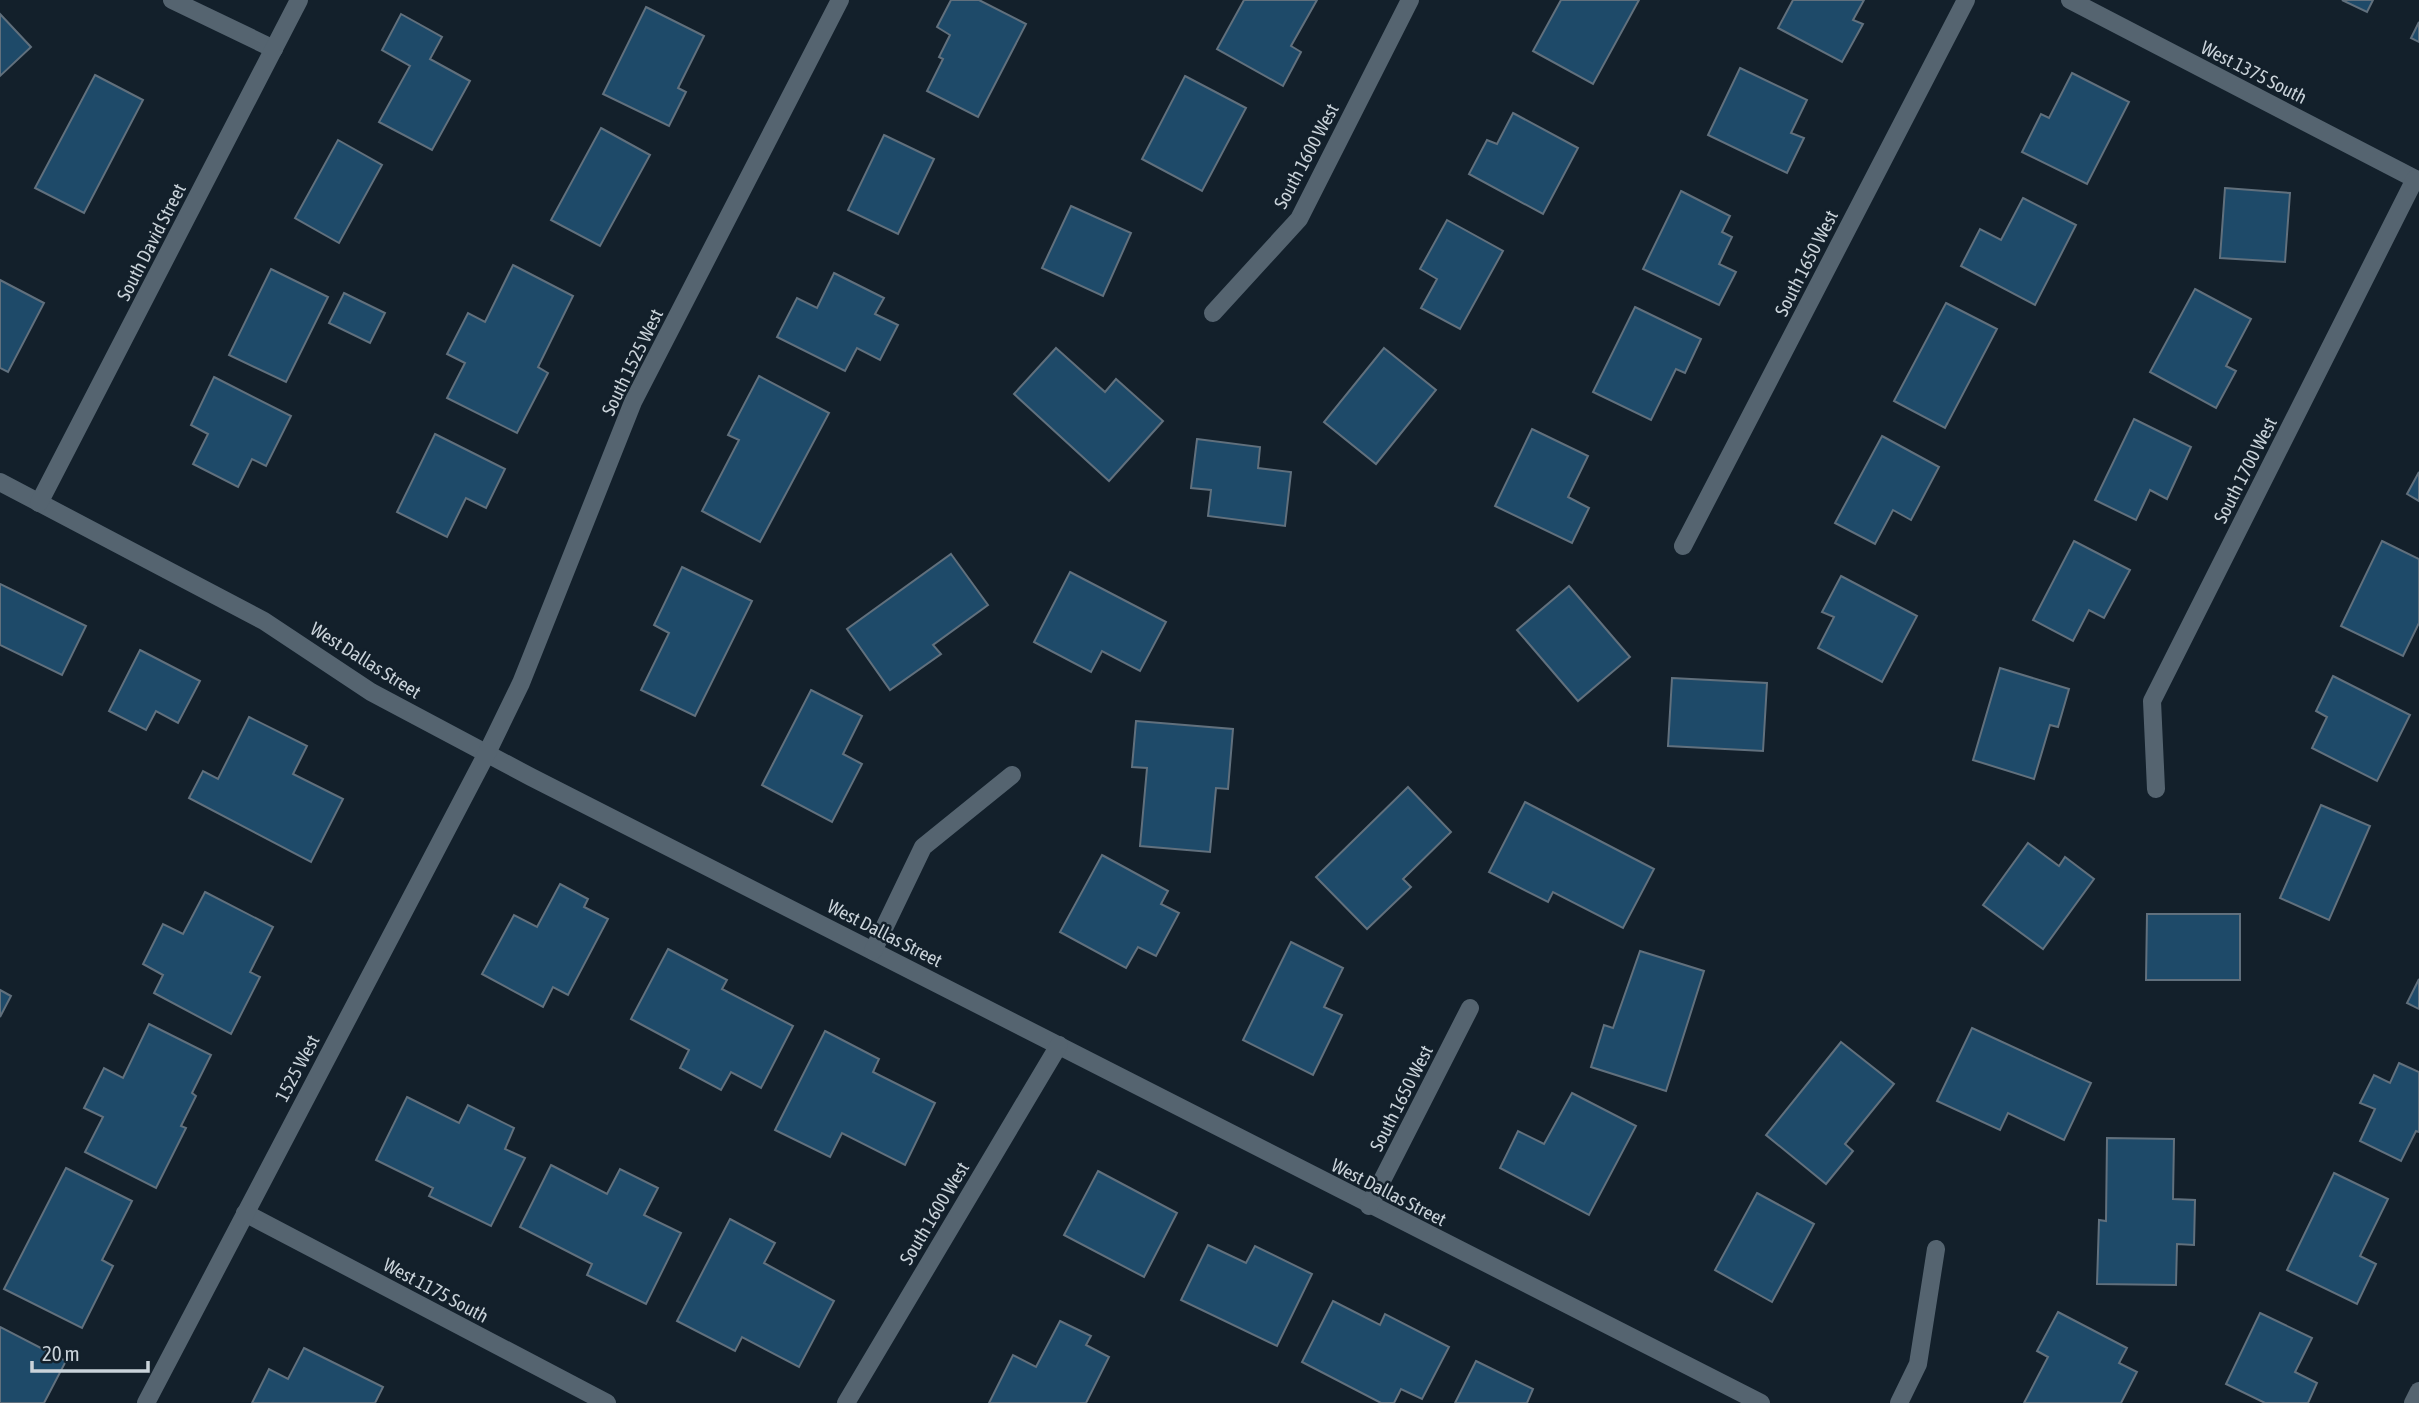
<svg xmlns="http://www.w3.org/2000/svg" width="2419" height="1403" font-family="'Asap Condensed',sans-serif">
	<style>
		.building { fill: #1e4a69; stroke: #61707d; stroke-width: 2 }
		.lines { fill: none; stroke-linecap: round; stroke-linejoin: round }
		.minor { stroke: #556470; stroke-width: 18 }
		.labels { text-anchor: middle; dominant-baseline: central; stroke-width: 5; stroke-linejoin: round; paint-order: stroke }
		.street-label { font-size: 19px; fill: #cad3da; stroke: #13202b }
	</style>
	<rect width="100%" height="100%" fill="#13202b"/>
	<!-- building -->
	<g class="building">
		<polygon points="951,0 979,0 1026,24 978,117 927,91 943,59 939,57 950,35 937,27"/>
		<polygon points="1244,0 1317,0 1291,46 1301,52 1283,86 1217,49"/>
		<polygon points="1561,0 1639,0 1593,84 1533,51"/>
		<polygon points="1793,0 1864,0 1853,20 1863,24 1842,62 1778,28"/>
		<polygon points="2342,0 2373,0 2367,12"/>
		<polygon points="646,7 704,36 678,88 686,92 669,126 603,94"/>
		<polygon points="0,14 31,47 0,76"/>
		<polygon points="401,14 442,37 430,59 470,81 432,150 379,122 410,66 382,50"/>
		<polygon points="2419,22 2419,42 2411,38"/>
		<polygon points="1740,68 1807,100 1791,133 1804,138 1787,173 1708,135"/>
		<polygon points="2072,73 2129,102 2087,184 2022,152 2041,114 2049,118"/>
		<polygon points="95,75 143,100 84,213 35,188"/>
		<polygon points="1185,76 1246,108 1202,191 1142,159"/>
		<polygon points="1513,113 1578,148 1543,214 1469,174 1487,140 1497,144"/>
		<polygon points="601,128 650,155 600,246 551,220"/>
		<polygon points="884,135 934,159 898,234 848,210"/>
		<polygon points="338,140 382,165 339,243 295,218"/>
		<polygon points="2225,188 2290,193 2285,262 2220,258"/>
		<polygon points="1681,191 1730,216 1722,232 1732,237 1719,264 1736,272 1719,305 1643,269"/>
		<polygon points="2023,198 2076,225 2035,305 1961,266 1980,229 2001,240"/>
		<polygon points="1071,206 1131,233 1103,296 1042,268"/>
		<polygon points="1447,220 1503,251 1460,329 1421,308 1437,279 1420,269"/>
		<polygon points="513,265 573,296 538,367 548,373 517,433 447,398 465,363 447,354 468,313 485,322"/>
		<polygon points="271,269 328,297 286,382 229,355"/>
		<polygon points="834,273 884,298 875,314 898,325 880,360 857,348 845,371 777,337 797,298 817,308"/>
		<polygon points="0,280 44,303 8,372 0,368"/>
		<polygon points="2195,289 2251,319 2226,366 2236,371 2216,408 2150,372"/>
		<polygon points="344,293 385,313 370,343 329,323"/>
		<polygon points="1946,303 1997,329 1945,428 1894,401"/>
		<polygon points="1635,307 1701,339 1685,373 1676,369 1651,420 1593,392"/>
		<polygon points="1056,348 1105,392 1116,379 1163,421 1109,481 1014,394"/>
		<polygon points="1384,348 1436,390 1376,464 1324,422"/>
		<polygon points="759,376 829,413 760,542 702,511 739,440 728,435"/>
		<polygon points="214,377 291,416 266,466 252,459 238,487 193,464 208,434 191,425"/>
		<polygon points="2134,419 2191,447 2167,499 2150,490 2136,520 2095,500"/>
		<polygon points="1532,429 1588,456 1568,497 1589,508 1572,543 1495,506"/>
		<polygon points="435,434 505,469 486,508 466,498 447,537 397,512"/>
		<polygon points="1882,436 1939,467 1911,520 1893,510 1875,544 1835,523"/>
		<polygon points="1197,439 1260,447 1258,468 1291,472 1285,526 1208,516 1211,490 1191,488"/>
		<polygon points="2419,472 2419,501 2407,494"/>
		<polygon points="2074,541 2130,570 2104,618 2089,610 2073,641 2033,620"/>
		<polygon points="2382,541 2419,559 2419,623 2403,656 2341,626"/>
		<polygon points="951,554 988,605 933,645 941,654 890,690 847,629"/>
		<polygon points="682,567 752,601 695,716 641,690 669,633 654,625"/>
		<polygon points="1070,572 1166,622 1140,671 1102,651 1091,672 1034,642"/>
		<polygon points="1841,576 1917,616 1882,682 1818,648 1834,617 1822,612"/>
		<polygon points="0,584 86,626 62,675 0,645"/>
		<polygon points="1569,586 1630,657 1578,701 1517,630"/>
		<polygon points="140,650 200,681 178,723 156,711 146,730 109,711"/>
		<polygon points="2000,668 2069,689 2058,727 2050,725 2034,779 1973,760"/>
		<polygon points="2333,676 2410,715 2377,781 2312,748 2327,717 2316,711"/>
		<polygon points="1672,678 1767,683 1763,751 1668,746"/>
		<polygon points="811,690 862,716 843,754 862,764 832,822 762,785"/>
		<polygon points="249,717 307,746 293,774 343,799 311,862 189,798 203,771 218,779"/>
		<polygon points="1136,721 1233,729 1228,789 1216,788 1210,852 1140,846 1147,768 1132,767"/>
		<polygon points="1408,787 1451,832 1403,879 1411,887 1367,929 1316,877"/>
		<polygon points="1525,802 1654,869 1623,928 1553,892 1548,902 1489,872"/>
		<polygon points="2321,805 2370,826 2329,920 2280,898"/>
		<polygon points="2028,843 2059,866 2065,857 2094,879 2043,949 1983,905"/>
		<polygon points="1102,855 1168,891 1161,904 1179,913 1156,956 1138,947 1126,968 1060,932"/>
		<polygon points="560,884 588,899 584,907 608,919 568,995 553,987 543,1007 482,974 514,915 537,927"/>
		<polygon points="205,892 273,927 250,972 260,977 231,1034 154,993 163,975 143,964 163,924 183,934"/>
		<polygon points="2147,914 2240,914 2240,980 2146,980"/>
		<polygon points="1291,942 1343,968 1324,1007 1342,1015 1313,1075 1243,1040"/>
		<polygon points="668,949 727,980 722,989 793,1026 761,1088 731,1072 721,1090 680,1068 689,1050 631,1019"/>
		<polygon points="1640,951 1704,971 1666,1091 1591,1067 1604,1025 1613,1028"/>
		<polygon points="2419,979 2419,1009 2407,1003"/>
		<polygon points="0,990 11,996 0,1017"/>
		<polygon points="149,1024 211,1055 192,1093 196,1096 181,1126 186,1128 156,1188 85,1152 103,1117 84,1108 104,1068 123,1078"/>
		<polygon points="1972,1028 2091,1083 2064,1140 2008,1113 2000,1130 1937,1101"/>
		<polygon points="825,1031 879,1059 873,1072 935,1103 905,1165 842,1133 830,1157 775,1130"/>
		<polygon points="1841,1042 1894,1084 1845,1144 1853,1151 1826,1184 1766,1135"/>
		<polygon points="2399,1063 2419,1072 2419,1132 2416,1131 2401,1161 2360,1141 2375,1109 2360,1103 2374,1075 2390,1083"/>
		<polygon points="1572,1093 1636,1126 1589,1215 1500,1168 1518,1131 1544,1144"/>
		<polygon points="407,1097 459,1123 468,1105 514,1128 505,1149 525,1158 491,1226 429,1196 433,1188 376,1160"/>
		<polygon points="2107,1138 2174,1139 2173,1199 2195,1200 2194,1245 2177,1244 2176,1285 2097,1284 2099,1220 2106,1221"/>
		<polygon points="551,1165 607,1194 620,1169 658,1188 644,1215 681,1233 646,1304 587,1275 592,1264 520,1227"/>
		<polygon points="66,1168 132,1201 102,1260 113,1266 82,1328 4,1289"/>
		<polygon points="1098,1171 1177,1213 1144,1277 1064,1235"/>
		<polygon points="2334,1173 2388,1199 2360,1256 2376,1264 2357,1304 2287,1270"/>
		<polygon points="1757,1193 1814,1224 1772,1302 1715,1270"/>
		<polygon points="730,1219 775,1243 764,1263 834,1301 799,1367 742,1337 735,1351 677,1321"/>
		<polygon points="1208,1245 1246,1263 1255,1246 1312,1274 1277,1346 1181,1300"/>
		<polygon points="1333,1301 1380,1325 1385,1314 1449,1347 1422,1399 1401,1389 1394,1403 1381,1403 1302,1362"/>
		<polygon points="2058,1312 2127,1348 2119,1363 2137,1372 2121,1403 2024,1403 2048,1357 2037,1351"/>
		<polygon points="2260,1313 2312,1338 2295,1372 2317,1383 2308,1403 2265,1403 2226,1384"/>
		<polygon points="1060,1321 1091,1336 1086,1345 1109,1357 1086,1403 989,1403 1013,1355 1036,1367"/>
		<polygon points="0,1327 66,1361 44,1403 0,1403"/>
		<polygon points="304,1348 383,1387 375,1403 252,1403 269,1369 288,1379"/>
		<polygon points="1476,1361 1533,1389 1527,1403 1455,1403"/>
	</g>
	<g class="lines">
		<!-- minor -->
		<g class="minor">
			<polyline points="172,0 274,49"/>
			<polyline points="2070,0 2419,181"/>
			<polyline points="1213,313 1299,219 1410,0"/>
			<polyline points="0,482 264,621 371,692 531,777 1761,1403"/>
			<polyline points="39,503 299,0"/>
			<polyline points="1683,546 1966,0"/>
			<polyline points="2156,789 2152,701 2415,179"/>
			<polyline points="873,951 923,847 1012,775"/>
			<polyline points="1369,1206 1470,1008"/>
			<polyline points="245,1213 607,1403"/>
			<polyline points="146,1403 487,753 521,683 633,402 840,0"/>
			<polyline points="846,1403 1059,1045"/>
			<polyline points="1899,1403 1918,1364 1936,1249"/>
			<polyline points="2413,1403 2419,1391"/>
		</g>
	</g>
	<g class="labels">
		<!-- street labels -->
		<g class="street-label">
			<text transform="translate(2254 72) rotate(27)">West 1375 South</text>
			<text transform="translate(1306 156) rotate(-62)">South 1600 West</text>
			<text transform="translate(151 242) rotate(-63)">South David Street</text>
			<text transform="translate(1806 263) rotate(-63)">South 1650 West</text>
			<text transform="translate(632 362) rotate(-64)">South 1525 West</text>
			<text transform="translate(2245 470) rotate(-63)">South 1700 West</text>
			<text transform="translate(366 660) rotate(32)">West Dallas Street</text>
			<text transform="translate(885 933) rotate(27)">West Dallas Street</text>
			<text transform="translate(297 1068) rotate(-62)">1525 West</text>
			<text transform="translate(1401 1098) rotate(-63)">South 1650 West</text>
			<text transform="translate(1389 1192) rotate(27)">West Dallas Street</text>
			<text transform="translate(934 1213) rotate(-59)">South 1600 West</text>
			<text transform="translate(436 1290) rotate(28)">West 1175 South</text>
		</g>
	</g>
	<!-- scale -->
	<path d="M32 1361v10h116v-10" fill="none" stroke="#cad3da" stroke-width="3.5"/>
	<text x="42" y="1361" font-size="21" fill="#cad3da" stroke="#13202b" stroke-width="5" paint-order="stroke">20 m</text>
</svg>
